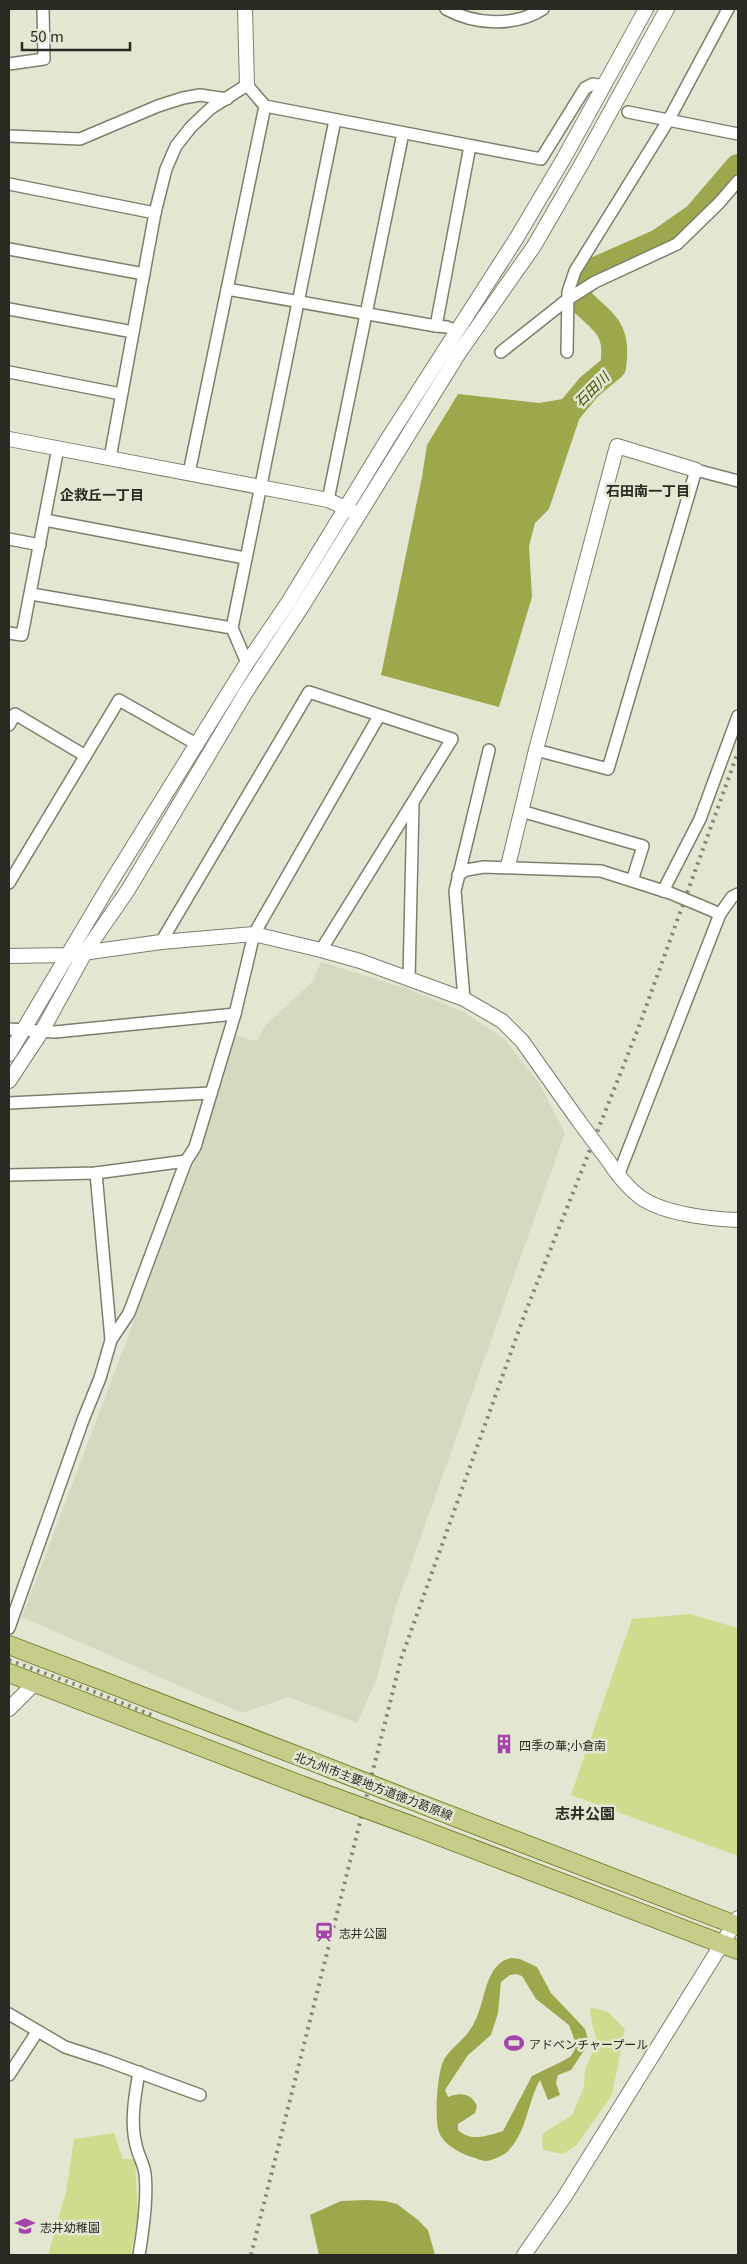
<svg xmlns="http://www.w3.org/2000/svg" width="747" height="2264" font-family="Georgia,'Noto Sans JP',serif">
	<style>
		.built { fill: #d5d9bf }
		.green { fill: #d1db8e }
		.water { fill: #9da74c; fill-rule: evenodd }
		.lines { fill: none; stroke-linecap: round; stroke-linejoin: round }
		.river { stroke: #9da74c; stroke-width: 26 }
		.minor-casing { stroke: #7d7f6d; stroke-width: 14 }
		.tertiary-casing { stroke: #7d7f6d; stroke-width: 16 }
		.primary-casing { stroke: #767e32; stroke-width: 20 }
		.minor { stroke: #fff; stroke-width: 11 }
		.tertiary { stroke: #fff; stroke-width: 14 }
		.primary { stroke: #c6cd89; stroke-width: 18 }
		.rail { stroke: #858879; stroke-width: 4; stroke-dasharray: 2.5 5; stroke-linecap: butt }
		.minor-bridge-casing { stroke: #7d7f6d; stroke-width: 14; stroke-linecap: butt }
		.tertiary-bridge-casing { stroke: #7d7f6d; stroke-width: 16; stroke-linecap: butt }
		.primary-bridge-casing { stroke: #767e32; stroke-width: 20; stroke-linecap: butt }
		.minor-bridge { stroke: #fff; stroke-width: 11 }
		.tertiary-bridge { stroke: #fff; stroke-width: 14 }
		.primary-bridge { stroke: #c6cd89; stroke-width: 18 }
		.labels { text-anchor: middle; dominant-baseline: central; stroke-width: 5; stroke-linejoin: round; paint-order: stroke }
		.poi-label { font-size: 12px; fill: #292a22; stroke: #e3e7d2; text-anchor: start }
		.street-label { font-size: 12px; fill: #292a22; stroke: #e3e7d2 }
		.water-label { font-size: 14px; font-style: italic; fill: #454b02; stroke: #e3e7d2 }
		.neighbourhood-label { font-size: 14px; font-weight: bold; fill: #292a22; stroke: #e3e7d2 }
		.quarter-label { font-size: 15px; font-weight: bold; fill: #292a22; stroke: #e3e7d2 }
	</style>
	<rect width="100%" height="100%" fill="#e3e7d2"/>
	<!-- built -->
	<polygon class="built" points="321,962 408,989 464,1012 504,1039 539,1083 565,1133 395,1609 377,1678 357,1723 289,1697 242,1713 22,1617 193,1165 236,1035 250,1040 257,1040 266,1025 313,981"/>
	<!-- green -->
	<g class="green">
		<polygon points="690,1614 738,1628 738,1856 571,1795 632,1619"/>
		<polygon points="590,2007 608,2012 625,2029 612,2095 576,2146 562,2154 543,2150 542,2134 572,2115 584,2087 585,2070 597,2041 592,2024"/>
		<polygon points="114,2133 123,2159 135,2159 138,2217 131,2255 48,2255 66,2192 74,2139"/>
	</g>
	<!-- water -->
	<g class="water">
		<polygon points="458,394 583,408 549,509 535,523 529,546 532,597 499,707 381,675 422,477 427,445"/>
		<path d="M511,1958L520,1959L537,1967L551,1993L585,2029L589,2043L571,2070L558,2075L556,2083L560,2095L548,2100L540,2080C527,2103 527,2133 507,2152C504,2155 491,2161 486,2161C482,2161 476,2158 472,2157C459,2153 441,2143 438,2129C435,2115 437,2069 445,2058C454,2045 467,2038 474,2023C486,2002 484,1964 511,1958ZM516,1974L522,1976L536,1999L569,2025L575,2041V2049L571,2056L563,2061L532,2076L503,2131C487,2136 471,2142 458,2130V2124L475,2113L477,2106C471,2093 461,2092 448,2097L445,2090L468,2055L491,2035L498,2013L501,1982L510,1975Z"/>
		<polygon points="367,2200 385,2201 397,2204 418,2220 428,2230 435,2255 319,2255 310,2215 341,2201"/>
	</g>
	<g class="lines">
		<!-- river -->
		<path class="river" d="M540,416L569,411L589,387L613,367C619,327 604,324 577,297L586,274L659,242L696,216L738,167"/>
		<defs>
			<g id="minor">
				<path d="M446,9C475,25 514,27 543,9"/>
				<polyline points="9,64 44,59 43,9"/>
				<polyline points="628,112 738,134"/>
				<polyline points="9,136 80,139 158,106 183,98 200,95 227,99"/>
				<polyline points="9,184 155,213"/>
				<polyline points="9,249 144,274"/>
				<polyline points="227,289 436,326"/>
				<polyline points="9,309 133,332"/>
				<polyline points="457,331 447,327 436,326 470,146"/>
				<polyline points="501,352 568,299 595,282 677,244 719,203 738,181"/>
				<polyline points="567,352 568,292 575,271 668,121 728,9"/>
				<polyline points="9,372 121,394"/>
				<polyline points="110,458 155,213 166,169 176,146 191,127 211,108 247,85 265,106 541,159 585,88 593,84 603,86"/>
				<polyline points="189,473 265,106"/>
				<polyline points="328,500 403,133"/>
				<polyline points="45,520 245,558"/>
				<polyline points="9,539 40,545"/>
				<polyline points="31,594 232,628"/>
				<polyline points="9,633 22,635 58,448"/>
				<polyline points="247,663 232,628 335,120"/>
				<polyline points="9,725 15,714 84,755"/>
				<polyline points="536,750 608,769 696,470 738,481"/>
				<polyline points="521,811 643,846 632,881"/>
				<polyline points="458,875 466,870 484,867 601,871 670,893"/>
				<polyline points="9,883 119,700 198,745"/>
				<polyline points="663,891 700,819 738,716"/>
				<polyline points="699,905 720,914"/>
				<polyline points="161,942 309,692 452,739 321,950"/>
				<polyline points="409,978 413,803"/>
				<polyline points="464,999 455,891 489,750"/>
				<polyline points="9,1029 55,1032 235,1014"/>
				<polyline points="9,1103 211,1093"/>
				<polyline points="96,1173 111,1340"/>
				<polyline points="9,1175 96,1173 186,1161"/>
				<polyline points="618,1176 720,914 732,897 738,894"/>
				<polyline points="9,1628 83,1420 100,1378 111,1340 129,1313 186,1161 195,1147 235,1014 254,934 379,716"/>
				<polyline points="9,2014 65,2047 105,2060 200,2095"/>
				<path d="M139,2072C135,2095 130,2122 136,2145C138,2155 144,2164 145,2174C148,2199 143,2231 139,2255"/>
				<polyline points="9,2075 37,2032"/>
			</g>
			<g id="tertiary">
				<polyline points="245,9 247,85"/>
				<polyline points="9,439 328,500 352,511"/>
				<polyline points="508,866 536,750 617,446 696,470"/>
				<polyline points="9,956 68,955 161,942 254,934 321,950 360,961 464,999 502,1021 522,1041 578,1120"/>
				<polyline points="9,1054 111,882 247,663 289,601 387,440 516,239 564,158 646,9"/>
				<polyline points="9,1081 42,1031 86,951 128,890 246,692 303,605 459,353 534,246 581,165 667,9"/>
				<path d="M607,1159C616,1173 627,1187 640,1197C664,1214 710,1219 738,1220"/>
				<polyline points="9,1709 35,1683"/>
				<polyline points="524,2255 565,2196 738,1918"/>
			</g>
			<g id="primary">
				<polyline points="9,1645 306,1759"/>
				<polyline points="9,1673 301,1785"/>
				<polyline points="421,1804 738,1926"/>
				<polyline points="413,1826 738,1950"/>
			</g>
		</defs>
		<!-- minor casing -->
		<use href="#minor" class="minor-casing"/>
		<!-- tertiary casing -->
		<use href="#tertiary" class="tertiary-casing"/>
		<!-- primary casing -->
		<use href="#primary" class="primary-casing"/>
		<!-- minor -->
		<use href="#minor" class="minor"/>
		<!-- tertiary -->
		<use href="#tertiary" class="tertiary"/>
		<!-- primary -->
		<use href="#primary" class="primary"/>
		<!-- rail -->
		<g class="rail">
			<polyline points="9,1660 90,1690 154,1716"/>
			<polyline points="251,2255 401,1659 524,1316 638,1029 738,752"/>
		</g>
		<defs>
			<polyline id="minor-bridge" points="670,893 699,905"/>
			<polyline id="tertiary-bridge" points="578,1120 607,1159"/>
			<g id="primary-bridge">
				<polyline points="306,1759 421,1804"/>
				<polyline points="301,1785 413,1826"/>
			</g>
		</defs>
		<!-- minor-bridge casing -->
		<use href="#minor-bridge" class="minor-bridge-casing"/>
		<!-- tertiary-bridge casing -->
		<use href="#tertiary-bridge" class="tertiary-bridge-casing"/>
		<!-- primary-bridge casing -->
		<use href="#primary-bridge" class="primary-bridge-casing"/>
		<!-- minor-bridge -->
		<use href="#minor-bridge" class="minor-bridge"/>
		<!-- tertiary-bridge -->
		<use href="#tertiary-bridge" class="tertiary-bridge"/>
		<!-- primary-bridge -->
		<use href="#primary-bridge" class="primary-bridge"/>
	</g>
	<!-- icons -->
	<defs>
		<symbol id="building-bare" viewBox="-9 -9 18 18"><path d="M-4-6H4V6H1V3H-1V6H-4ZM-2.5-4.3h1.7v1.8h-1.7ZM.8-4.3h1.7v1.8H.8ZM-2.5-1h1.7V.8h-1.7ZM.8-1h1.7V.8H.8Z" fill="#a343ab" stroke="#e3e7d2" stroke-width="2.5" paint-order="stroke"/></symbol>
		<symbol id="station-bare" viewBox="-9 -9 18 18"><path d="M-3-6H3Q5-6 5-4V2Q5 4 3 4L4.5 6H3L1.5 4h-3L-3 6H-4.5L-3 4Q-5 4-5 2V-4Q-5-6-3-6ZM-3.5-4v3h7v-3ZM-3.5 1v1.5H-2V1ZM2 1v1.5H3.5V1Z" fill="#a343ab" stroke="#e3e7d2" stroke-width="2.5" paint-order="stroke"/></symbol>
		<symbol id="stadium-bare" viewBox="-9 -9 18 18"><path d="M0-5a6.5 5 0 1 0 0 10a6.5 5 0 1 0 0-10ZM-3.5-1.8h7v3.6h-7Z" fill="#a343ab" stroke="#e3e7d2" stroke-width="2.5" paint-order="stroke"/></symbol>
		<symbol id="school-bare" viewBox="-9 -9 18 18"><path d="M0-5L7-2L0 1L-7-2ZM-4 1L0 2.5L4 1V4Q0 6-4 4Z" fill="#a343ab" stroke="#e3e7d2" stroke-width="2.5" paint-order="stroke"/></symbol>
	</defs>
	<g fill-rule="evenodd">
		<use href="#building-bare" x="490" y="1730" width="28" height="28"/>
		<use href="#station-bare" x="310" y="1918" width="28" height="28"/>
		<use href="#stadium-bare" x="500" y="2029" width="28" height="28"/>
		<use href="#school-bare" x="11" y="2212" width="28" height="28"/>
	</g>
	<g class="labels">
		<!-- poi labels -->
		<g class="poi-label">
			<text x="519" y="1744">四季の華;小倉南</text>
			<text x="339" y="1932">志井公園</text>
			<text x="529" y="2043">アドベンチャープール</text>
			<text x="40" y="2226">志井幼稚園</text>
		</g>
		<!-- street labels -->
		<g class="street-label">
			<text transform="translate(374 1785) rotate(21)">北九州市主要地方道徳力葛原線</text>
		</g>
		<!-- water labels -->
		<g class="water-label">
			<text transform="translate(591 389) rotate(-45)">石田川</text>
		</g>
		<!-- neighbourhood labels -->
		<g class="neighbourhood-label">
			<text x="648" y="490">石田南一丁目</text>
			<text x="102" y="494">企救丘一丁目</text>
		</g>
		<!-- quarter labels -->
		<g class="quarter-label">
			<text x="585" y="1812">志井公園</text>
		</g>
	</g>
	<!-- border -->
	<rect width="747" height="2264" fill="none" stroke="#292a22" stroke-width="20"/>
	<!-- scale -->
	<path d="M22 42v8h108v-8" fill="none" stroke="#292a22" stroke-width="2.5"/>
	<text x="30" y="42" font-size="15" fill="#292a22" stroke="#e3e7d2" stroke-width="4" paint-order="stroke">50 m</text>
</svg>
